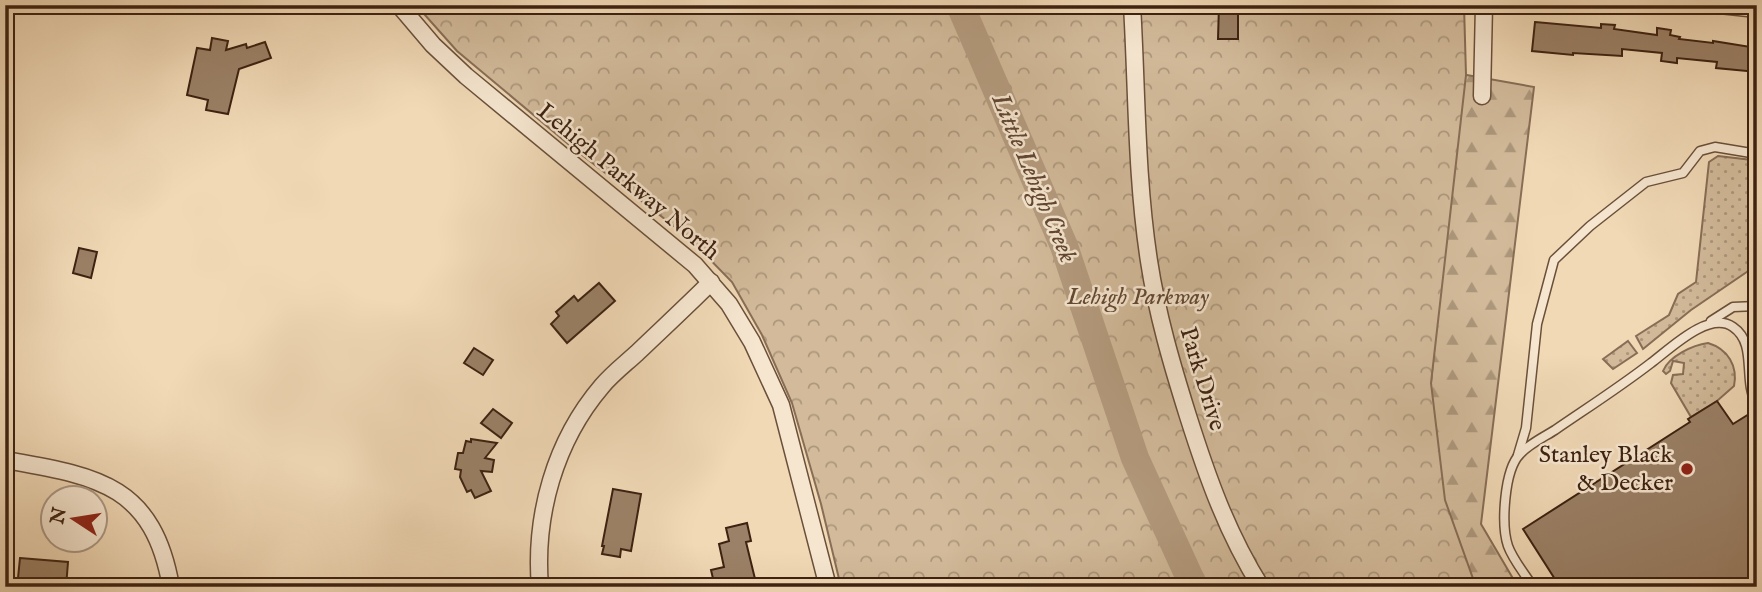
<svg xmlns="http://www.w3.org/2000/svg" width="1762" height="592" font-family="'IM FELL English',serif">
	<style>
		.grass { fill: url(#grass-dots); stroke: #886e56; stroke-width: 2 }
		.forest { fill: url(#forest-firs); stroke: #886e56; stroke-width: 2 }
		.park { fill: url(#park-crowns); stroke: #886e56; stroke-width: 2 }
		.lines { fill: none; stroke-linecap: round; stroke-linejoin: round }
		.river { stroke: #b49b7e; stroke-width: 28 }
		.building { fill: #9b8167; stroke: #3d2211; stroke-width: 2 }
		.service-casing { stroke: #6a503a; stroke-width: 11 }
		.minor-casing { stroke: #6a503a; stroke-width: 19 }
		.service { stroke: #f6e6d0; stroke-width: 8 }
		.minor { stroke: #f6e6d0; stroke-width: 16 }
		.poi-dot { fill: #8f2418; stroke: #f6e6d0; stroke-width: 2.5 }
		.labels { text-anchor: middle; dominant-baseline: central; stroke-width: 5; stroke-linejoin: round; paint-order: stroke }
		.street-label { font-size: 24px; fill: #3d2211; stroke: #f6e6d0 }
		.park-label { font-size: 24px; font-style: italic; fill: #624833; stroke: #f6e6d0 }
		.poi-label { font-size: 24px; fill: #3d2211; stroke: #f6e6d0; text-anchor: end }
		.water-label { font-size: 26px; font-style: italic; fill: #614632; stroke: #f6e6d0 }
	</style>
	<defs>
		<pattern id="grass-dots" width="8" height="8" patternUnits="userSpaceOnUse" patternTransform="scale(1.75)"><rect width="8" height="8" fill="#d2ba9a"/><path d="M2 2h.1M6 6h.1" fill="none" stroke="#ac977c" stroke-width="1.8" stroke-linecap="round"/></pattern>
		<pattern id="forest-firs" width="22" height="20" patternUnits="userSpaceOnUse" patternTransform="scale(1.75)"><rect width="22" height="20" fill="#d2ba9a"/><path d="M5 1l3.5 6h-7zM16 11l3.5 6h-7z" fill="#ac977c"/></pattern>
		<pattern id="park-crowns" width="20" height="18" patternUnits="userSpaceOnUse" patternTransform="scale(1.75)"><rect width="20" height="18" fill="#d2ba9a"/><path d="M2 6a3 3 0 1 1 6 0M12 15a3 3 0 1 1 6 0" fill="none" stroke="#ac977c"/></pattern>
	</defs>
	<rect width="100%" height="100%" fill="#f1d9b6"/>
	<filter id="stains"><feTurbulence type="fractalNoise" baseFrequency=".00286" numOctaves="4"/><feColorMatrix values="0 0 0 0 .2 0 0 0 0 .09 0 0 0 0 .02 0 0 0 .5 -.17"/></filter>
	<radialGradient id="worn" r=".72"><stop offset=".6" stop-color="#630" stop-opacity="0"/><stop offset="1" stop-color="#630" stop-opacity=".3"/></radialGradient>
	<!-- grass -->
	<g class="grass">
		<path d="M1718,156L1752,160C1757,168 1758,174 1754,182L1757,186V265L1691,310L1643,349L1636,336L1669,315L1678,294L1696,282L1709,162Z"/>
		<polygon points="1628,341 1637,353 1613,369 1603,359"/>
		<path d="M1708,343C1728,349 1738,366 1734,386L1717,401L1691,417L1671,383L1673,375L1683,374L1684,363L1673,361L1670,371L1666,374L1663,371C1669,356 1693,345 1708,343Z"/>
	</g>
	<!-- forest -->
	<polygon class="forest" points="1461,74 1534,87 1481,524 1518,587 1270,587 1431,383"/>
	<!-- park -->
	<polygon class="park" points="416,5 1464,5 1466,75 1431,383 1445,500 1476,587 841,587 821,504 792,403 762,335 732,282 688,237 573,148 457,51"/>
	<g class="lines">
		<!-- river -->
		<polyline class="river" points="960,5 1064,246 1135,458 1194,587"/>
	</g>
	<!-- building -->
	<g class="building">
		<polygon points="1219,5 1238,5 1238,39 1218,39"/>
		<polygon points="1535,22 1601,28 1601,24 1615,25 1614,29 1657,35 1657,28 1671,30 1670,35 1680,37 1679,39 1713,43 1713,41 1757,48 1757,72 1716,68 1717,62 1677,58 1677,63 1661,61 1662,53 1622,49 1622,56 1573,53 1573,55 1532,51"/>
		<polygon points="212,38 228,41 226,50 246,44 247,48 265,42 271,58 239,69 228,114 206,110 208,100 187,95 197,48 210,50"/>
		<polygon points="79,248 97,252 91,278 73,273"/>
		<polygon points="599,283 615,301 567,343 551,324 559,316 556,312 574,296 578,301"/>
		<polygon points="474,348 493,360 483,375 464,363"/>
		<polygon points="1717,401 1733,424 1754,411 1757,411 1757,587 1560,587 1523,529 1690,422 1688,419"/>
		<polygon points="493,409 512,423 501,438 481,423"/>
		<polygon points="471,439 497,443 485,458 494,460 492,472 481,471 491,491 475,498 471,490 467,492 460,477 461,470 455,469 458,453 463,453 466,441 471,442"/>
		<polygon points="613,489 641,494 631,551 621,549 620,557 602,554 604,546 602,546"/>
		<polygon points="747,523 751,541 746,542 757,587 715,587 711,570 724,567 719,544 729,541 726,528"/>
		<polygon points="20,558 68,562 66,587 41,587 42,580 18,578"/>
	</g>
	<g class="lines">
		<defs>
			<g id="service">
				<polyline points="1711,321 1733,307 1757,306"/>
				<polyline points="1518,455 1526,428 1537,324 1554,260 1590,226 1646,182 1683,173 1700,151 1715,147 1757,154"/>
				<path d="M1533,587C1525,574 1513,560 1508,546C1501,525 1504,470 1520,454C1529,444 1544,437 1555,430C1587,408 1620,387 1651,363C1670,349 1709,310 1733,327C1758,344 1742,381 1757,405"/>
			</g>
			<g id="minor">
				<polyline points="399,5 433,45 466,76 695,265 729,304 752,342 781,405 828,587"/>
				<path d="M1132,5C1137,90 1136,177 1149,261C1157,314 1172,365 1188,416C1207,476 1227,533 1261,587"/>
				<polyline points="1720,5 1757,9"/>
				<polyline points="1482,96 1484,5"/>
				<path d="M5,460C95,476 153,483 171,587"/>
				<path d="M540,587C534,515 555,441 602,386C612,374 625,364 637,353C662,329 687,306 711,282"/>
			</g>
		</defs>
		<!-- service casing -->
		<use href="#service" class="service-casing"/>
		<!-- minor casing -->
		<use href="#minor" class="minor-casing"/>
		<!-- service -->
		<use href="#service" class="service"/>
		<!-- minor -->
		<use href="#minor" class="minor"/>
	</g>
	<!-- markers -->
	<circle class="poi-dot" cx="1687" cy="469" r="7"/>
	<g class="labels">
		<!-- street labels -->
		<g class="street-label">
			<text transform="translate(628 182) rotate(40)">Lehigh Parkway North</text>
			<text transform="translate(1202 379) rotate(73)">Park Drive</text>
		</g>
		<!-- park labels -->
		<g class="park-label">
			<text x="1138" y="297">Lehigh Parkway</text>
		</g>
		<!-- poi labels -->
		<g class="poi-label">
			<text x="1673" y="455">Stanley Black<tspan x="1673" dy="28">&amp; Decker</tspan></text>
		</g>
		<!-- water labels -->
		<g class="water-label">
			<text transform="translate(1034 178) rotate(67)">Little Lehigh Creek</text>
		</g>
	</g>
	<!-- margin -->
	<rect width="1762" height="592" fill="none" stroke="#f1d9b6" stroke-width="28"/>
	<rect x="7" y="7" width="1748" height="578" fill="none" stroke="#3d2211" stroke-width="3.5"/>
	<rect x="14" y="14" width="1734" height="564" fill="none" stroke="#3d2211" stroke-width="2"/>
	<!-- north arrow -->
	<g transform="translate(74 519) rotate(282)"><circle r="33" fill="#f6e6d0" stroke="#ac9884" stroke-width="2"/>
	<path d="M0-5L12 26L0 18L-12 26Z" fill="#8f2418"/>
	<text y="-10" font-size="19" font-weight="bold" text-anchor="middle" fill="#3d2211">N</text>
	</g>
	<rect width="100%" height="100%" filter="url(#stains)"/>
	<rect width="100%" height="100%" fill="url(#worn)"/>
</svg>
